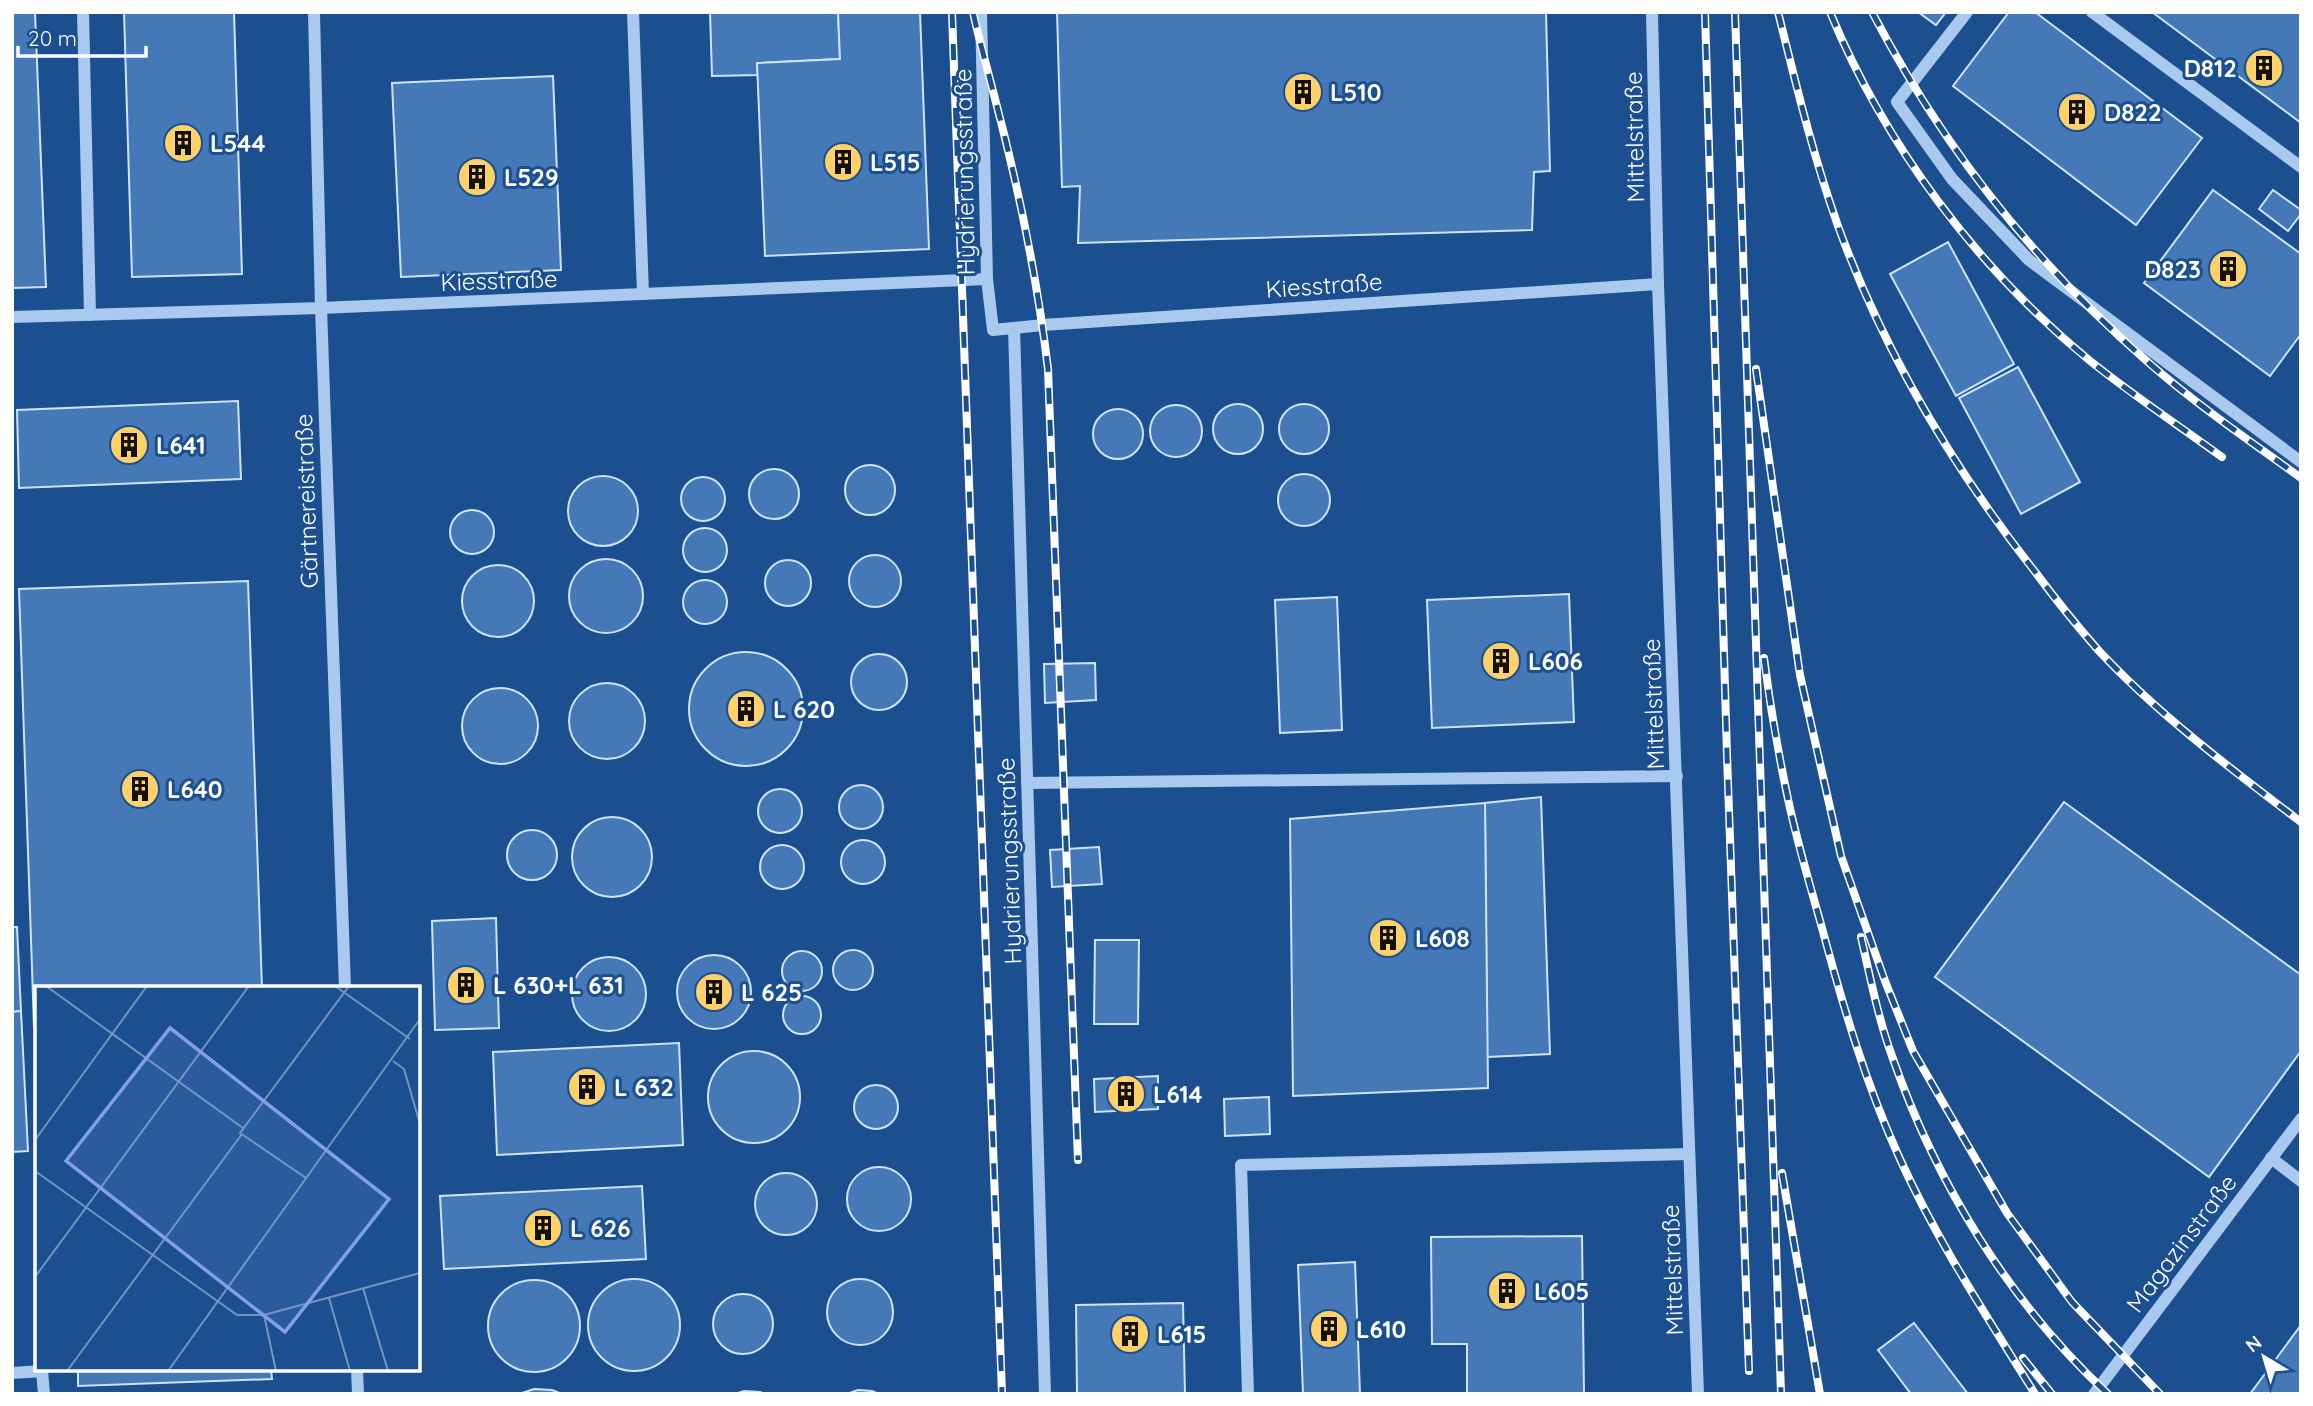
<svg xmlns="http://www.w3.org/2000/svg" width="2313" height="1406" font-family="Quicksand,sans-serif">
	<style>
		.building { fill: #4478b7; stroke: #cfe3fa; stroke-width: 2 }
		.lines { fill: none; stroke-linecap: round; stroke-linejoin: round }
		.minor { stroke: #a9c9ee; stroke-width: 12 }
		.rail-casing { stroke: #fff; stroke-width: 8 }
		.rail { stroke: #1b4f8f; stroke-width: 5; stroke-dasharray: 16; stroke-linecap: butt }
		.labels { text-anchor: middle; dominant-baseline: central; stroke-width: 6; stroke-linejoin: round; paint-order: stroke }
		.poi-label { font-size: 24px; font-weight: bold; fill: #fff; stroke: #1b4f8f; text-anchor: start }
		.street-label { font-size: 24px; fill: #fff; stroke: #1b4f8f }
		.inset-road { fill: none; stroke: #7695bc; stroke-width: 2 }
		.view { fill: #839eea; fill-opacity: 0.15; stroke: #839eea; stroke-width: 3.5 }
		.inset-edge { fill: none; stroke: #fff; stroke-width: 3.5 }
	</style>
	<rect width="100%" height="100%" fill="#1b4f8f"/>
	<!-- building -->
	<g class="building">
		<polygon points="12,12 35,12 46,287 12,288"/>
		<polygon points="124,12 234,12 242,274 132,277"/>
		<polygon points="710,12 838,12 840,59 757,63 758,75 712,76"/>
		<polygon points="838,12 920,12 929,249 765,256 757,63 840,59"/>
		<polygon points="1057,12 1546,12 1550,171 1534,172 1532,230 1078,243 1080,186 1062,187"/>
		<polygon points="1918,12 1946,12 1936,25"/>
		<polygon points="2009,12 2035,12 2202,138 2136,225 1953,86"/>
		<polygon points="2152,12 2301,12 2301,123"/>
		<polygon points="553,76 561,270 401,277 392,83"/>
		<polygon points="2213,190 2301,254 2301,334 2270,376 2144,283"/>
		<polygon points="2273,190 2301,210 2301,214 2288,231 2259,209"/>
		<polygon points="1948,242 2014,364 1956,396 1890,274"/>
		<polygon points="2018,367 2080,482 2021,514 1959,398"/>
		<polygon points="238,401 241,479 19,488 17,410"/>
		<circle cx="1304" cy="429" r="25"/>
		<circle cx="1238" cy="429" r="25"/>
		<circle cx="1176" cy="431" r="26"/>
		<circle cx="1118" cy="434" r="25"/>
		<circle cx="870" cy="490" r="25"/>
		<circle cx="774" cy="494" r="25"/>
		<circle cx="1304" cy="500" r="26"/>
		<circle cx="603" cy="511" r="35"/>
		<circle cx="703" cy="499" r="22"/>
		<circle cx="472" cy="532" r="22"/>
		<circle cx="705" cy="550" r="22"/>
		<circle cx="875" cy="581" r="26"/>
		<circle cx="606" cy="596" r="37"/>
		<circle cx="788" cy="583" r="23"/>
		<circle cx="498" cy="601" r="36"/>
		<circle cx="705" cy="602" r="22"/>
		<polygon points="248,581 262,988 37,988 37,1027 34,1027 19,589"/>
		<polygon points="1569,594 1574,722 1432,728 1427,600"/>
		<polygon points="1337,597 1342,730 1280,733 1275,600"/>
		<circle cx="746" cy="709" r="57"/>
		<circle cx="879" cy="682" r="28"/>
		<polygon points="1095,663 1096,700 1045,703 1044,664"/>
		<circle cx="607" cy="721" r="38"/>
		<circle cx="500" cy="726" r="38"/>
		<circle cx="861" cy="807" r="22"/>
		<circle cx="780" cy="811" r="22"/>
		<polygon points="1541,797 1550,1054 1487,1057 1485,803"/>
		<polygon points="2064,802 2301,975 2301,1051 2209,1177 1935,977"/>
		<polygon points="1485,803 1488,1088 1293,1096 1290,819"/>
		<circle cx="612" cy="857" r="40"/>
		<circle cx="532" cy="855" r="25"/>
		<circle cx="863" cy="862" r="22"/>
		<circle cx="782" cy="867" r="22"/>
		<polygon points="1099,847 1102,884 1052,887 1050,850"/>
		<polygon points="496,918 499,1028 435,1030 432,921"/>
		<polygon points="12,927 17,927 21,1011 12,1012"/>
		<polygon points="1095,940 1139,940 1138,1024 1094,1024"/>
		<circle cx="853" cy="970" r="20"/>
		<circle cx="802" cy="971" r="20"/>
		<circle cx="714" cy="992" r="37"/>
		<circle cx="609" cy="994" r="37"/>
		<circle cx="802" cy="1015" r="19"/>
		<polygon points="21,1011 28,1151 12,1152 12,1012"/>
		<polygon points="679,1043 683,1145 497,1155 493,1052"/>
		<circle cx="754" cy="1097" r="46"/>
		<polygon points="1158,1076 1158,1109 1095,1112 1094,1079"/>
		<circle cx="876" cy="1107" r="22"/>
		<polygon points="1269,1097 1270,1134 1225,1136 1224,1099"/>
		<circle cx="879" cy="1199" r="32"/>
		<circle cx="786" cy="1204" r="31"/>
		<polygon points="642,1186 646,1259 444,1269 440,1196"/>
		<polygon points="1582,1236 1584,1394 1467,1394 1467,1344 1432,1344 1431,1237"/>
		<polygon points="1355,1262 1360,1394 1303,1394 1298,1265"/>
		<circle cx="860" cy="1312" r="33"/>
		<circle cx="634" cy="1325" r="46"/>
		<circle cx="534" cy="1326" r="46"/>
		<circle cx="743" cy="1324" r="30"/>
		<polygon points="1183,1303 1185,1394 1077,1394 1076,1305"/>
		<polygon points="1914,1323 1968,1394 1911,1394 1878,1350"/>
		<polygon points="2301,1325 2301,1394 2250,1394"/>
		<polygon points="78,1369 271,1369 272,1379 78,1386"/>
		<polygon points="534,1389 552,1390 562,1394 519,1394"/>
		<polygon points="858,1390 872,1391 879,1394 847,1394"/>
		<polygon points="744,1391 760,1392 765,1394 735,1394"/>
	</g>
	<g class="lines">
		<!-- minor -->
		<g class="minor">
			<polyline points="83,12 90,315"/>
			<polyline points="314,12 321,308 345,988"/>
			<polyline points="633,12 643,294"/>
			<polyline points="981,12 987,279 993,330 1043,325 1658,284"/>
			<polyline points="1652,12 1658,284 1698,1394"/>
			<polyline points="1967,12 1897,102 1952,179 2029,260 2301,462"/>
			<polyline points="2092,12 2301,167"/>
			<polyline points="12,317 321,308 987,279"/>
			<polyline points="1014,328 1045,1394"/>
			<polyline points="1027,783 1677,776"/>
			<polyline points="2271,1158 2301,1181"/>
			<polyline points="357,1369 358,1394"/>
			<polyline points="12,1373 42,1371 44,1394"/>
			<polyline points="1248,1394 1241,1165 1689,1154"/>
			<polyline points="2094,1394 2301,1119"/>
		</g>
		<defs>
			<g id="rail">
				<polyline points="952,12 1002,1394"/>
				<path d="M973,12C979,40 987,67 994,95C1018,185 1037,277 1048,369L1078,1160"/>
				<polyline points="1705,12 1727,755 1749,1371"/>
				<polyline points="1735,12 1781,1394"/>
				<path d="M1778,12C1796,84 1813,156 1838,226C1884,352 1953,468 2036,573C2056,600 2077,626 2099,651C2159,715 2231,769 2301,822"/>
				<path d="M1830,12C1885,145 1977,268 2089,360C2131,394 2178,425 2222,457"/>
				<path d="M1872,12C1942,146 2035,264 2149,363C2197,405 2250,441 2301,478"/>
				<polyline points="1756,369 1800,675 1841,856 1885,981 1913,1051 2007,1213 2072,1302 2160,1394"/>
				<path d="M1764,658C1770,705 1778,752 1788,799C1797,842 1810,885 1822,928C1843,1006 1866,1085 1900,1159C1937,1241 1988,1318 2035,1394"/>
				<path d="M1861,937C1870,976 1878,1018 1892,1056C1936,1183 2009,1302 2108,1394"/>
				<polyline points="1782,1173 1820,1394"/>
				<polyline points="2023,1358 2052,1394"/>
			</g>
		</defs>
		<!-- rail casing -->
		<use href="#rail" class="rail-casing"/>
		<!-- rail -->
		<use href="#rail" class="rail"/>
	</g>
	<!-- icons -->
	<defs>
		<symbol id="building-disc" viewBox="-11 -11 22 22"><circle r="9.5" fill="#ffd166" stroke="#1b4f8f"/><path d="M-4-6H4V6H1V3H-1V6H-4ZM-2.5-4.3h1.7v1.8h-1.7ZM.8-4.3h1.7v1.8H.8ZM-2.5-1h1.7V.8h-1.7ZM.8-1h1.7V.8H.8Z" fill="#111"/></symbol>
	</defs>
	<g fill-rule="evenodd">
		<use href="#building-disc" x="2242" y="46" width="44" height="44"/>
		<use href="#building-disc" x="1281" y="70" width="44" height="44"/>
		<use href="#building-disc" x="2055" y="90" width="44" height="44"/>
		<use href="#building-disc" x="161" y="121" width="44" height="44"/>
		<use href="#building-disc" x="821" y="140" width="44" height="44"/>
		<use href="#building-disc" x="455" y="155" width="44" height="44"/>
		<use href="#building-disc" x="2206" y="247" width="44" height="44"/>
		<use href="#building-disc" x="107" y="423" width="44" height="44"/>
		<use href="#building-disc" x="1479" y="639" width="44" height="44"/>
		<use href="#building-disc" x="724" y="687" width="44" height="44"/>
		<use href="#building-disc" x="118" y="767" width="44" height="44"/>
		<use href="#building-disc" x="1366" y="916" width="44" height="44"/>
		<use href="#building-disc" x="444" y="963" width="44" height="44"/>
		<use href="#building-disc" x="692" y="970" width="44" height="44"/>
		<use href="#building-disc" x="565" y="1065" width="44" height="44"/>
		<use href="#building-disc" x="1104" y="1072" width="44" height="44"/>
		<use href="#building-disc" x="521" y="1206" width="44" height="44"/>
		<use href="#building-disc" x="1485" y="1269" width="44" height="44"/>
		<use href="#building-disc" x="1307" y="1307" width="44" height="44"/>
		<use href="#building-disc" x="1108" y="1312" width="44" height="44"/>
	</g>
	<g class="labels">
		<!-- poi labels -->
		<g class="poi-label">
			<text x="2237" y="68" text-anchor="end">D812</text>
			<text x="1330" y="92">L510</text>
			<text x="2104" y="112">D822</text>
			<text x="210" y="143">L544</text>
			<text x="870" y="162">L515</text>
			<text x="504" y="177">L529</text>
			<text x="2201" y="269" text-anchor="end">D823</text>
			<text x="156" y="445">L641</text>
			<text x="1528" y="661">L606</text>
			<text x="773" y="709">L 620</text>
			<text x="167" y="789">L640</text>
			<text x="1415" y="938">L608</text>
			<text x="493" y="985">L 630+L 631</text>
			<text x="741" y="992">L 625</text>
			<text x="614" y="1087">L 632</text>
			<text x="1153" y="1094">L614</text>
			<text x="570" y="1228">L 626</text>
			<text x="1534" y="1291">L605</text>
			<text x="1356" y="1329">L610</text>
			<text x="1157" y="1334">L615</text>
		</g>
		<!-- street labels -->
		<g class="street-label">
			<text transform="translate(1634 137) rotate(-91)">Mittelstraße</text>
			<text transform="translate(964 172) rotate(-91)">Hydrierungsstraße</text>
			<text transform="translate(499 280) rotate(-2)">Kiesstraße</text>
			<text transform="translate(1324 285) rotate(-4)">Kiesstraße</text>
			<text transform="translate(306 501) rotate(-92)">Gärtnereistraße</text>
			<text transform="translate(1653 704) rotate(-92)">Mittelstraße</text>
			<text transform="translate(1009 861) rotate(-92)">Hydrierungsstraße</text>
			<text transform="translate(2181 1243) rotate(-53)">Magazinstraße</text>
			<text transform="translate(1672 1270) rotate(-92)">Mittelstraße</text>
		</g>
	</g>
	<!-- overview -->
	<g transform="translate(35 986)">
		<rect width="385" height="385" fill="#1b4f8f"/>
		<path class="inset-road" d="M11,0L208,142M300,0L375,53M358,75L369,83L385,138M0,154L112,0M0,185L202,329H229L385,287M271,192L205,147L314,0M0,291L214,0M328,302L353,385M294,312L315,385M229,329L241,385M32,385L207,148M133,385L385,33"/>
		<path class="view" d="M135,42L354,213L250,346L31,175Z"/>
		<rect width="385" height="385" class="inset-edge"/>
	</g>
	<!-- border -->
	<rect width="2313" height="1406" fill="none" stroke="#ffffff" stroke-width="28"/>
	<!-- north arrow -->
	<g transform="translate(2264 1357) rotate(322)" stroke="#1b4f8f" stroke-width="5" paint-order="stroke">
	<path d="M0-5L12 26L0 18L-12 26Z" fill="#ffffff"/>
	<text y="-10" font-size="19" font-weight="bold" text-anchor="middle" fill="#ffffff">N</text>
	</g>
	<!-- scale -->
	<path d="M18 46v10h128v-10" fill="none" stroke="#ffffff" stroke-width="3.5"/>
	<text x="28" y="46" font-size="21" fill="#ffffff" stroke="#1b4f8f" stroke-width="5" paint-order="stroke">20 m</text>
</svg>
